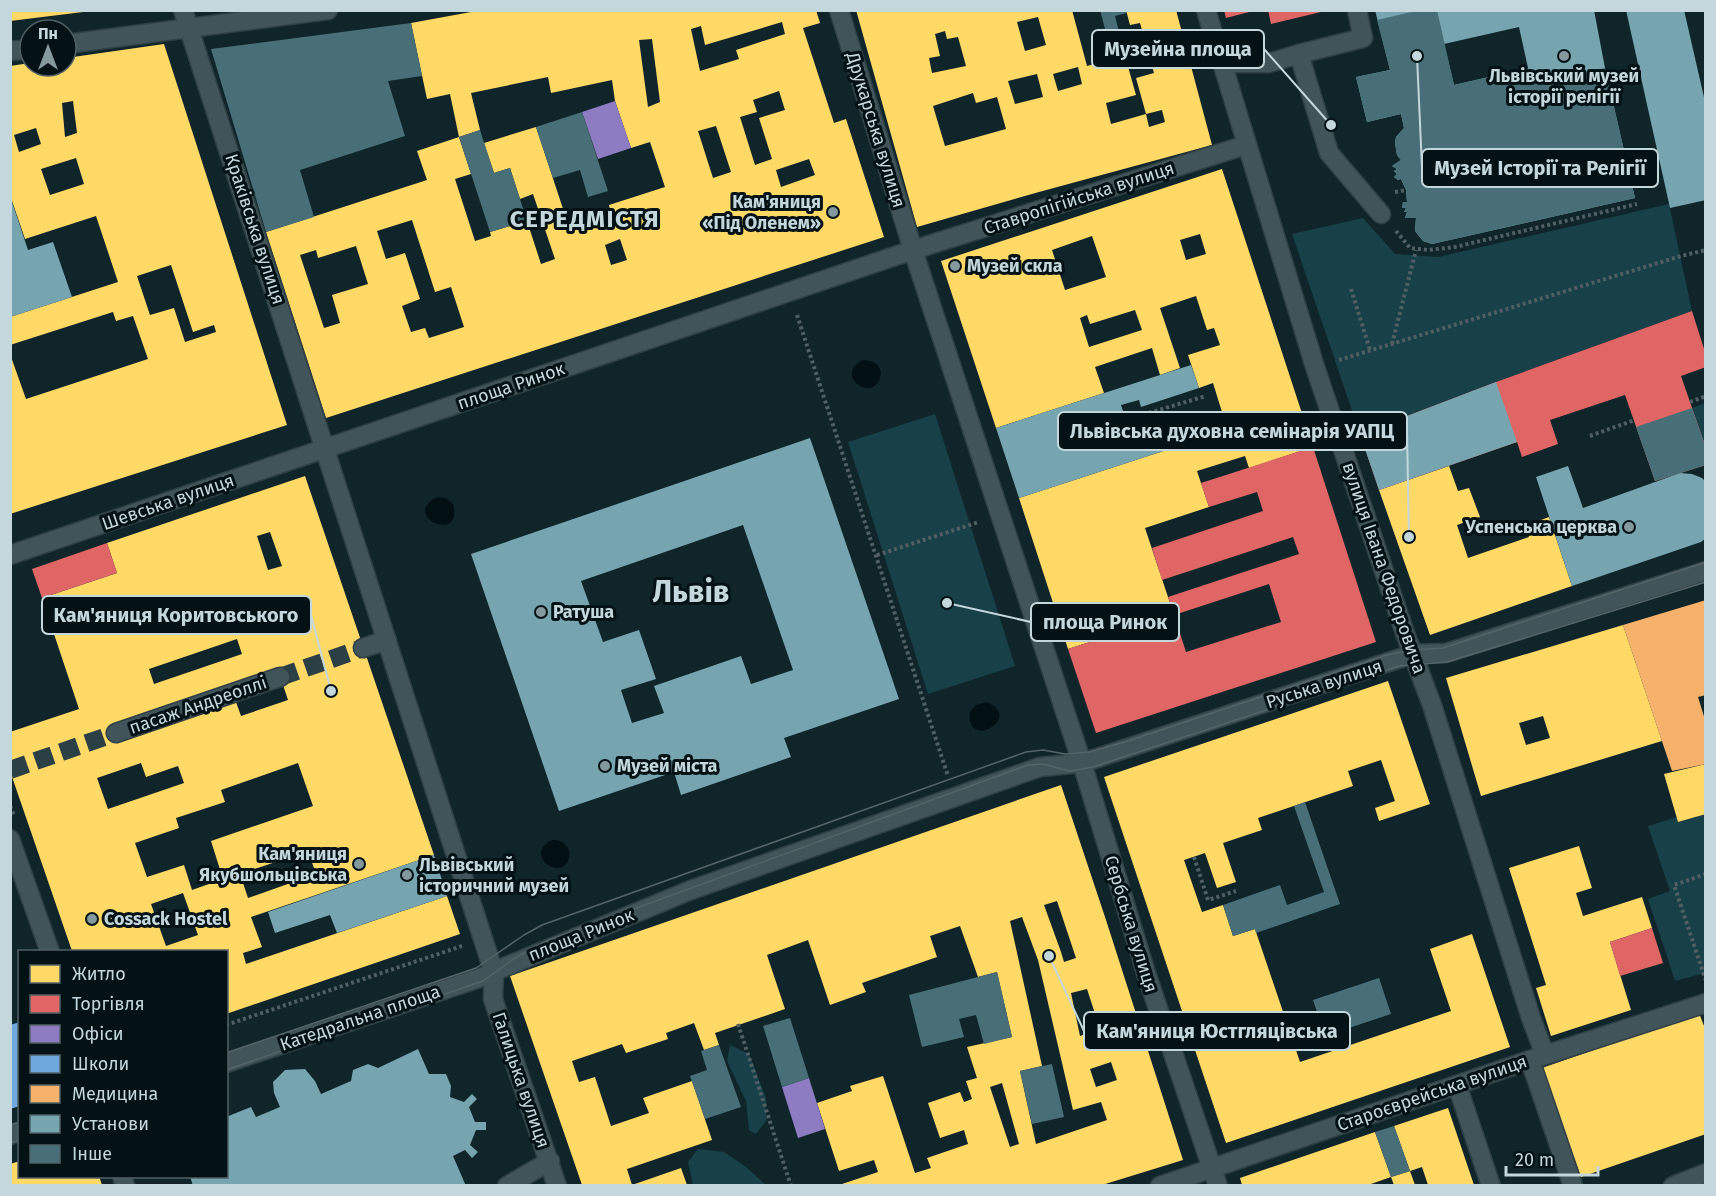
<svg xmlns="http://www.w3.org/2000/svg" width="1716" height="1196" font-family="'Fira Sans',sans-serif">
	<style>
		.green { fill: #174048 }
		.water { fill: #021014 }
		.homes { fill: #ffd966; fill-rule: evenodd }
		.shops { fill: #e06666; fill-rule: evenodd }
		.offices { fill: #8e7cc3 }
		.schools { fill: #6fa8dc }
		.health { fill: #f6b26b }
		.public { fill: #76a5af; fill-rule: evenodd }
		.building { fill: #486f77 }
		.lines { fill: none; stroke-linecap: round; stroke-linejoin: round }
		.pedestrian-tunnel { stroke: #2a4045; stroke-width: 18; stroke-dasharray: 18 9; stroke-linecap: butt }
		.pedestrian-casing { stroke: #2e4044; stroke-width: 21 }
		.path { stroke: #4f5f63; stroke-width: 4; stroke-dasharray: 3 3; stroke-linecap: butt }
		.pedestrian { stroke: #415459; stroke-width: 18 }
		.tram { stroke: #546467; stroke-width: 1.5 }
		.poi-dot { fill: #84999e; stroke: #041216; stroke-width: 2 }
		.labels { text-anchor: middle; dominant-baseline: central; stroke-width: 6; stroke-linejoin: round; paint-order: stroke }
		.poi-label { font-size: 18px; font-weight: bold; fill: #c3d7dc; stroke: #041216; text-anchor: start }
		.street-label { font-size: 18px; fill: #c3d7dc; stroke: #041216 }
		.district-label { font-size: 24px; font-weight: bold; letter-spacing: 1.5px; fill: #c3d7dc; stroke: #041216 }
		.town-label { font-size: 30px; font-weight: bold; fill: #c3d7dc; stroke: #041216 }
		.leader { fill: none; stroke: #c3d7dc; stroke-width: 2 }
		.callout-dot { fill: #c3d7dc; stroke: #041216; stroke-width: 2 }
		.callout { fill: #041216; stroke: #c3d7dc; stroke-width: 2 }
		.callout-label { font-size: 20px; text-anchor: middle; font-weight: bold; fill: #c3d7dc }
	</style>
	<rect width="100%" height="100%" fill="#0f252a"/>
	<!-- green -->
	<g class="green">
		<polygon points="1669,204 1692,311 1496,382 1360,434 1292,234 1363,218 1395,254 1438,257"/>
		<polygon points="1705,403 1705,448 1692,408"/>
		<polygon points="935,414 1015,666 928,694 848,442"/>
		<polygon points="1705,814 1705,973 1675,981 1648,899 1670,891 1648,826 1677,817 1679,822"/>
		<polygon points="730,1045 749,1054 766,1098 766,1121 756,1134 749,1130 746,1101 727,1061"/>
		<polygon points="698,1149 724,1152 746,1167 766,1185 693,1185 688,1162"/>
	</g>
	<!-- water -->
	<g class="water">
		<path d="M863,360C873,360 884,366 880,378C872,403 833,375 863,360Z"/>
		<path d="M437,497L446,498L453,504C464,545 399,516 437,497Z"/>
		<path d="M986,702C1025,717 965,752 970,712L976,705Z"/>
		<path d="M552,840C562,839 572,847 569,858C562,883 522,855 552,840Z"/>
	</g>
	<!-- homes -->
	<g class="homes">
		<polygon points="10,10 83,10 83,12 10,21"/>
		<path d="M482,10H816L820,23L803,28L834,123L846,119L884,237L326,418L266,232L427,180L417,151L459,137L471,174L455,179L475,241L491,236L490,232L527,221L541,264L555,259L533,194L520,199L510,168L494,173L484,143L536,127L569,227L611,214L609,205L665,187L650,142L631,148L615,101L612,80L551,93L548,77L471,93L480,130L459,137L450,94L427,99L411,23ZM782,22L785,34L736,50L739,59L700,71L691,29L701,26L705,45ZM652,39L660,102L648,107L639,40ZM779,91L785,110L759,118L772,159L755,165L740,117L757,112L753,100ZM716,126L731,172L713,178L698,131ZM809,159L815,175L781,187L776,170ZM412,220L435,292L451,287L464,327L429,338L425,328L411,332L402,306L420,299L405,253L386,259L377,231ZM620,239L627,260L611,265L605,245ZM356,246L368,284L332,295L340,323L324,328L300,255L316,250L318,258Z"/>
		<path d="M856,10H1072L1087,66L1125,56L1136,95L1106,103L1111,124L1146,114L1149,127L1165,122L1162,110L1146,114L1136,78L1154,73L1140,23L1130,25L1126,10H1176L1212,145L1039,192L917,227ZM1038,17L1046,45L1025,51L1017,22ZM945,31L947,39L958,37L966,66L932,73L929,58L940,56L935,34ZM1078,67L1082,84L1058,91L1053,74ZM1037,74L1043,97L1015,104L1008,81ZM973,93L976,103L997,97L1006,129L945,146L933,106Z"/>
		<path d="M164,44L287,425L10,514V354L26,399L148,359L133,316L116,321L113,312L10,345V317L118,282L96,216L25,239L10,195V66L30,63V66H66V58ZM73,101L77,133L65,137L62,103ZM36,128L41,144L19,152L14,135ZM76,158L84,184L50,195L41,169ZM171,265L193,332L214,325L216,332L185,342L174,308L150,315L137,276Z"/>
		<path d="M1222,169L1313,447L1249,468L1245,456L1197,471L1209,507L1145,528L1174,615L1068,649L1019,498L1191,442L1185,424L1222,412L1213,383L1199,388L1188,355L1220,345L1214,328L1207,330L1196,296L1160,308L1180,368L1160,375L1152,348L1095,367L1104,393L996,428L941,261ZM1200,234L1206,254L1186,260L1180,240ZM1092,236L1106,277L1065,290L1052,250ZM1135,310L1142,330L1089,347L1080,318L1087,315L1090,324Z"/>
		<polygon points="1449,466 1458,491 1469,488 1480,517 1457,525 1468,558 1529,537 1525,526 1549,517 1572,586 1430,635 1379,490"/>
		<path d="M305,476L434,855L251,917L262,947L243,953L246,964L447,896L460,934L226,1014V952L72,951L10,771V732L79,709L42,598L117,573L107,543ZM270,532L282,566L268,570L257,536ZM126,598L132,617L99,628L93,610ZM237,639L242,654L154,684L149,669ZM278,670L288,700L241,716L236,702L119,742L113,726ZM141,763L146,777L178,766L184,783L108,809L97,778ZM298,763L313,806L211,841L223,879L192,890L184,865L147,877L135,843L179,828L176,818L225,802L221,790ZM308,851L316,874L248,898L240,874ZM183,893L198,935L166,946L151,904Z"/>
		<path d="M1623,625L1662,741L1481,796L1446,678ZM1543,716L1550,738L1526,745L1519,723Z"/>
		<polygon points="1388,681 1430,804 1379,821 1375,808 1395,801 1381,760 1348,771 1353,786 1258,818 1262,830 1223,843 1236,882 1217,888 1205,853 1184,860 1202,912 1223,905 1233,936 1255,929 1300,1062 1451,1011 1430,949 1472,934 1510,1047 1226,1143 1104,777"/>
		<polygon points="1706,764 1706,814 1678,822 1664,774"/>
		<path d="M1061,785L1106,920L1183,1160L1102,1185H839L878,1172L874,1160L839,1171L817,1103L852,1091L850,1086L883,1076L915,1173L931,1168L927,1158L968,1144L964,1130L940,1138L928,1103L960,1092L964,1102L972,1099L966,1081L977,1078L967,1047L1012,1037L997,972L978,977L960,926L930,936L937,957L862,983L866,992L830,1005L808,940L767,955L785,1009L715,1033L719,1045L704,1050L694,1023L666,1033L668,1039L626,1053L622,1044L572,1061L579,1082L595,1077L611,1126L649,1113L643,1098L692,1081L712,1140L627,1169L632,1185L681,1168L687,1185H582L510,976ZM1057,901L1076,958L1064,962L1061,952L1044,905ZM1022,917L1038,960L1073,1110L1101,1102L1107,1120L1036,1144L1020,1071L1042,1066L1010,921ZM1087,989L1100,1029L1080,1036L1071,993ZM1111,1062L1117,1080L1096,1087L1090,1069ZM1002,1083L1019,1144L1010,1147L990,1087Z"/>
		<polygon points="1579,846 1592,888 1576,893 1583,916 1642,897 1652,928 1610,942 1631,1010 1551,1036 1536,988 1546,985 1509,868"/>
		<polygon points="1699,1013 1706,1031 1706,1134 1581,1177 1542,1068"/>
		<polygon points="1448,1108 1474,1185 1428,1185 1422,1167 1410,1171 1394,1126"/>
		<polygon points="1375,1132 1391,1177 1368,1185 1242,1185 1240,1178"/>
		<polygon points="20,1161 20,1176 99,1176 102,1185 10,1185 10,1164"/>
		<polygon points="1410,1171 1415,1185 1394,1185 1391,1177"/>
	</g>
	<!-- shops -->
	<g class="shops">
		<polygon points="1224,10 1253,10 1253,11 1226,18"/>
		<polygon points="1268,10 1324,10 1325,11 1271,24"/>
		<polygon points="1692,311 1706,355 1706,367 1681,376 1706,448 1706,465 1655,481 1625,395 1550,420 1558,444 1522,457 1517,442 1379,490 1360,434 1496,382"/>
		<path d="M1313,447L1376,642L1096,733L1068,649L1174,615L1168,597L1299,554L1293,537L1162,580L1152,548L1263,511L1257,492L1209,507L1201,483ZM1269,584L1281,622L1186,652L1174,615Z"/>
		<polygon points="107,543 117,573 42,598 32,569"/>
		<polygon points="1652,928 1663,963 1620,976 1610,942"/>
	</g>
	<!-- offices -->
	<g class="offices">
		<polygon points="615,101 631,148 598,159 582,112"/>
		<polygon points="809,1078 825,1129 798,1138 782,1087"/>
	</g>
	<!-- schools -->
	<polygon class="schools" points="20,1022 20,1106 10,1109 10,1025"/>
	<!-- health -->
	<polygon class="health" points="1706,600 1706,695 1698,697 1706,723 1706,764 1672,771 1623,625"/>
	<!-- public -->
	<g class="public">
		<path d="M1375,10H1594L1605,68L1635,198L1432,244L1423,241L1415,231L1416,218H1405L1407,212H1404L1406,208H1402L1403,202H1407L1406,190L1401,179L1398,180L1394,177L1397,174L1394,171L1397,169L1392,166L1401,160L1397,155L1395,143L1396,137L1404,128L1401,114L1367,122L1356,77L1390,70ZM1519,27L1528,68L1454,85L1444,44Z"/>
		<polygon points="1626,10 1684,10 1706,106 1706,200 1670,208"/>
		<polygon points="10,196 28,250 53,242 72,297 10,317"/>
		<polygon points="1191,365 1199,388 1141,407 1139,400 1121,405 1133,441 1185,424 1191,442 1019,498 996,428"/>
		<polygon points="1496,382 1517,442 1379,490 1360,434"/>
		<path d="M810,438L899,699L784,738L791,757L681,795L674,772L559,811L471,554ZM743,525L793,670L751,684L741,656L654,686L664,713L632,723L621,690L656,679L639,630L603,642L581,581Z"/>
		<polygon points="1568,466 1583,508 1680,473 1692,474 1702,478 1706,482 1706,538 1701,542 1572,586 1536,477"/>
		<polygon points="434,855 447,896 337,933 330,915 275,933 268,912"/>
		<polygon points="418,1049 429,1074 446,1074 451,1086 450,1097 464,1102 472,1094 477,1099 469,1107 475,1122 486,1122 486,1130 476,1130 470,1145 478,1152 472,1158 465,1150 453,1156 466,1186 193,1186 190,1176 226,1176 226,1117 251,1107 256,1117 280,1107 274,1093 273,1082 285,1070 305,1069 315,1081 321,1094 351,1081 353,1070 368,1064 378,1068"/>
	</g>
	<!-- building -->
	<g class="building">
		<polygon points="1100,10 1126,10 1127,13 1115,16 1125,56 1113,59"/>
		<polygon points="1420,10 1437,10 1454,85 1528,68 1532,84 1605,68 1635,198 1432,244 1423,241 1415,231 1416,218 1405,218 1407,212 1404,212 1406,208 1402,208 1403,202 1407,202 1406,190 1401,179 1398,180 1394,177 1397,174 1394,171 1397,169 1392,166 1401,160 1397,155 1395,143 1396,137 1404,128 1401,114 1367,122 1356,77 1390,70 1377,20"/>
		<polygon points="411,23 422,76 388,81 405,136 300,170 314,217 266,232 211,49"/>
		<polygon points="582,112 608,191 588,197 580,170 553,178 536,127"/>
		<polygon points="480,130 494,173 510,168 527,221 490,232 459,137"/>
		<polygon points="1692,408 1706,448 1706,465 1655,481 1636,427"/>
		<polygon points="1305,802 1340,904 1256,933 1255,929 1233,936 1223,905 1280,885 1287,905 1324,892 1294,806"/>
		<polygon points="997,972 1012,1037 984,1044 976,1015 959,1019 964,1037 922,1047 909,995"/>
		<polygon points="1379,978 1391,1014 1325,1036 1313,1000"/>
		<polygon points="790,1018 809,1078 782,1087 763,1026"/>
		<polygon points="719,1045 741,1107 705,1119 690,1076 707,1070 701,1051"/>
		<polygon points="1052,1064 1064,1117 1032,1124 1020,1071"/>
		<polygon points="1394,1126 1410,1171 1391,1177 1375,1132"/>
	</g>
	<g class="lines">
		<!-- pedestrian-tunnel -->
		<g class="pedestrian-tunnel">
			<polyline points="280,677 363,648"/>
			<polyline points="10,770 116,733"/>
		</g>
		<defs>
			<g id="pedestrian">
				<polyline points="183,10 494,973 493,999 557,1186"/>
				<polyline points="839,10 913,250 1082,763 1146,973 1218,1186"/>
				<path d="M1206,10L1315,367L1406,636C1415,659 1423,682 1432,705L1531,1018L1545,1055"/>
				<polyline points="66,44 328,10"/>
				<polyline points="10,51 30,49"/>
				<polyline points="1299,54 1363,38 1357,10"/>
				<polyline points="1222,63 1269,63 1299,54 1329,153 1381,214"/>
				<polyline points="10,555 913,250 1246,145"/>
				<polyline points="363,648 387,640"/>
				<polyline points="116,733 280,677"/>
				<polyline points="10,839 50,952"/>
				<polyline points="1530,1060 1573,1186"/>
				<polyline points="226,1063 494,973 500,969 691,890 1040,767 1082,763 1413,654 1446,653 1706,571"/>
				<polyline points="1457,1085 1491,1186"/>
				<polyline points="10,1135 20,1132"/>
				<polyline points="122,1176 125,1186"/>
				<polyline points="507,1186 550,1161"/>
				<polyline points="1160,1186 1530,1060 1706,1003"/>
				<polyline points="1673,1186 1706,1173"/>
			</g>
		</defs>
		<!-- pedestrian casing -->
		<use href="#pedestrian" class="pedestrian-casing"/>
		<!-- path -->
		<g class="path">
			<polyline points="1395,192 1406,190"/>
			<polyline points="1396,231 1410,248 1428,250 1455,247 1637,204"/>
			<polyline points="1351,289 1370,350"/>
			<polyline points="797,315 948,776"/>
			<polyline points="1392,344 1416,250"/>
			<polyline points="1339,360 1681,256 1706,250"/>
			<polyline points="1690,402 1706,396"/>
			<polyline points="1125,415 1145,414 1206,396"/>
			<polyline points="1590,436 1635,420"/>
			<polyline points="877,555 979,522"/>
			<polyline points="10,806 14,815"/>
			<polyline points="1194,857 1208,900 1236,891"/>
			<polyline points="1706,874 1674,885 1706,981"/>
			<polyline points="738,1024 791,1186"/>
			<polyline points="226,1025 462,946"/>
		</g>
		<!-- pedestrian -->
		<use href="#pedestrian" class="pedestrian"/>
		<!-- tram -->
		<g class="tram">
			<polyline points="226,1053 476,968 524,935 542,925 1026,752 1043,750 1065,754 1089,752 1125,742 1387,655 1412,650 1443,648 1706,562"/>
			<polyline points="226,1070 483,981 515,958 549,940 1028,765 1043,764 1070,771 1093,767 1399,666 1447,662 1706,582"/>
			<polyline points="10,1125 20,1122"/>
			<polyline points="10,1143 20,1140"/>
		</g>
	</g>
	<!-- markers -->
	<g class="poi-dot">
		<circle cx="1564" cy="56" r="6"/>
		<circle cx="833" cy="212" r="6"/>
		<circle cx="955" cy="266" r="6"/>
		<circle cx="1629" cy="527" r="6"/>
		<circle cx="541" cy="612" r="6"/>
		<circle cx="605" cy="766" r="6"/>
		<circle cx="359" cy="864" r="6"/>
		<circle cx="407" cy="875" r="6"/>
		<circle cx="92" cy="919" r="6"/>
	</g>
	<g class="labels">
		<!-- poi labels -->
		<g class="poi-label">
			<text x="1564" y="76" text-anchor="middle">Львівський музей<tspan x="1564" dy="21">історії релігії</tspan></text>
			<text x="821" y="202" text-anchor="end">Кам'яниця<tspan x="821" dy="21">«Під Оленем»</tspan></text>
			<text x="967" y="266">Музей скла</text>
			<text x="1617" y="527" text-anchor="end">Успенська церква</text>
			<text x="553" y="612">Ратуша</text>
			<text x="617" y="766">Музей міста</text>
			<text x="347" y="854" text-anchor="end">Кам'яниця<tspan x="347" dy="21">Якубшольцівська</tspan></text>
			<text x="419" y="865">Львівський<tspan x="419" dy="21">історичний музей</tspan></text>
			<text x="104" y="919">Cossack Hostel</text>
		</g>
		<!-- street labels -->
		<g class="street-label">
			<text transform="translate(876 130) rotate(73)">Друкарська вулиця</text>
			<text transform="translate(1079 198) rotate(-18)">Ставропігійська вулиця</text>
			<text transform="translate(255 229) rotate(72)">Краківська вулиця</text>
			<text transform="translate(511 386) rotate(-19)">площа Ринок</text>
			<text transform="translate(168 502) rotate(-19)">Шевська вулиця</text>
			<text transform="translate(1384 568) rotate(71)">вулиця Івана Федоровича</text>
			<text transform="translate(1324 684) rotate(-18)">Руська вулиця</text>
			<text transform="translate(198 705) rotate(-19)">пасаж Андреоллі</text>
			<text transform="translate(1131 924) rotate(73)">Сербська вулиця</text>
			<text transform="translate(581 935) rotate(-22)">площа Ринок</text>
			<text transform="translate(360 1018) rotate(-19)">Катедральна площа</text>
			<text transform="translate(521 1080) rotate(71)">Галицька вулиця</text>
			<text transform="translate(1432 1093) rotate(-19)">Староєврейська вулиця</text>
		</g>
		<!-- district labels -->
		<g class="district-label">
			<text x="585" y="219">СЕРЕДМІСТЯ</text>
		</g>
		<!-- town labels -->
		<g class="town-label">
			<text x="691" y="592">Львів</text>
		</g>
	</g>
	<!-- callouts -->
	<path class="leader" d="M1331 125L1264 49M1417 56L1422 168M1409 537L1407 431M331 691L311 615M947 603L1031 622M1049 956L1084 1031"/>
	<g class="callout-dot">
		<circle cx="1331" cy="125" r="6"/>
		<circle cx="1417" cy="56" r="6"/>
		<circle cx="1409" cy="537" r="6"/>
		<circle cx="331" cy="691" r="6"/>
		<circle cx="947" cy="603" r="6"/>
		<circle cx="1049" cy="956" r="6"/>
	</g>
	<g class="callout">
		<rect x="1092" y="30" width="172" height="38" rx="6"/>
		<rect x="1422" y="149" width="236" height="38" rx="6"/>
		<rect x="1058" y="412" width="349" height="38" rx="6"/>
		<rect x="42" y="596" width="269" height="38" rx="6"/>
		<rect x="1031" y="603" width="148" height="38" rx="6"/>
		<rect x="1084" y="1012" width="266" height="38" rx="6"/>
	</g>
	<g class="callout-label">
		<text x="1178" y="56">Музейна площа</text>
		<text x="1540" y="175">Музей Історії та Релігії</text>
		<text x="1232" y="438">Львівська духовна семінарія УАПЦ</text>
		<text x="176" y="622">Кам'яниця Коритовського</text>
		<text x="1105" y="629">площа Ринок</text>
		<text x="1217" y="1038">Кам'яниця Юстгляцівська</text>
	</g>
	<!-- border -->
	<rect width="1716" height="1196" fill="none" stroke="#c3d7dc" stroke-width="24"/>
	<!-- legend -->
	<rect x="18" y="950" width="210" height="228" fill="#041216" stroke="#506165" stroke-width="1.5"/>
	<rect x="30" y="965" width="30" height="18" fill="#ffd966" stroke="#506165" stroke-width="1.5"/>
	<text x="72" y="980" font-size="18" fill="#c3d7dc">Житло</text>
	<rect x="30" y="995" width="30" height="18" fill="#e06666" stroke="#506165" stroke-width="1.5"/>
	<text x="72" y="1010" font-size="18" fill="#c3d7dc">Торгівля</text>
	<rect x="30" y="1025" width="30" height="18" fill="#8e7cc3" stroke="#506165" stroke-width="1.5"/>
	<text x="72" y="1040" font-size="18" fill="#c3d7dc">Офіси</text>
	<rect x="30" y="1055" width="30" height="18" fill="#6fa8dc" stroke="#506165" stroke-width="1.5"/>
	<text x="72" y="1070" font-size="18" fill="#c3d7dc">Школи</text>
	<rect x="30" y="1085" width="30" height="18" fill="#f6b26b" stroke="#506165" stroke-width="1.5"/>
	<text x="72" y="1100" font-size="18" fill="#c3d7dc">Медицина</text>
	<rect x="30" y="1115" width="30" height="18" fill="#76a5af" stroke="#506165" stroke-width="1.5"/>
	<text x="72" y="1130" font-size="18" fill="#c3d7dc">Установи</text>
	<rect x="30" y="1145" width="30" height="18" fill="#486f77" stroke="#506165" stroke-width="1.5"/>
	<text x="72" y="1160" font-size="18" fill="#c3d7dc">Інше</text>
	<!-- north arrow -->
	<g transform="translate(48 48)"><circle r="28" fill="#041216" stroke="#506165" stroke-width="1.5"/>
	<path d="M0-4.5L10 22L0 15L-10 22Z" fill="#84999e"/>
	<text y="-9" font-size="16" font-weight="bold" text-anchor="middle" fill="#c3d7dc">Пн</text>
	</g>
	<!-- scale -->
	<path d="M1506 1166v9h92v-9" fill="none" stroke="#c3d7dc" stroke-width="3"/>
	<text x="1515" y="1166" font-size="18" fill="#c3d7dc" stroke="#041216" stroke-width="4.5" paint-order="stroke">20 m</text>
</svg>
